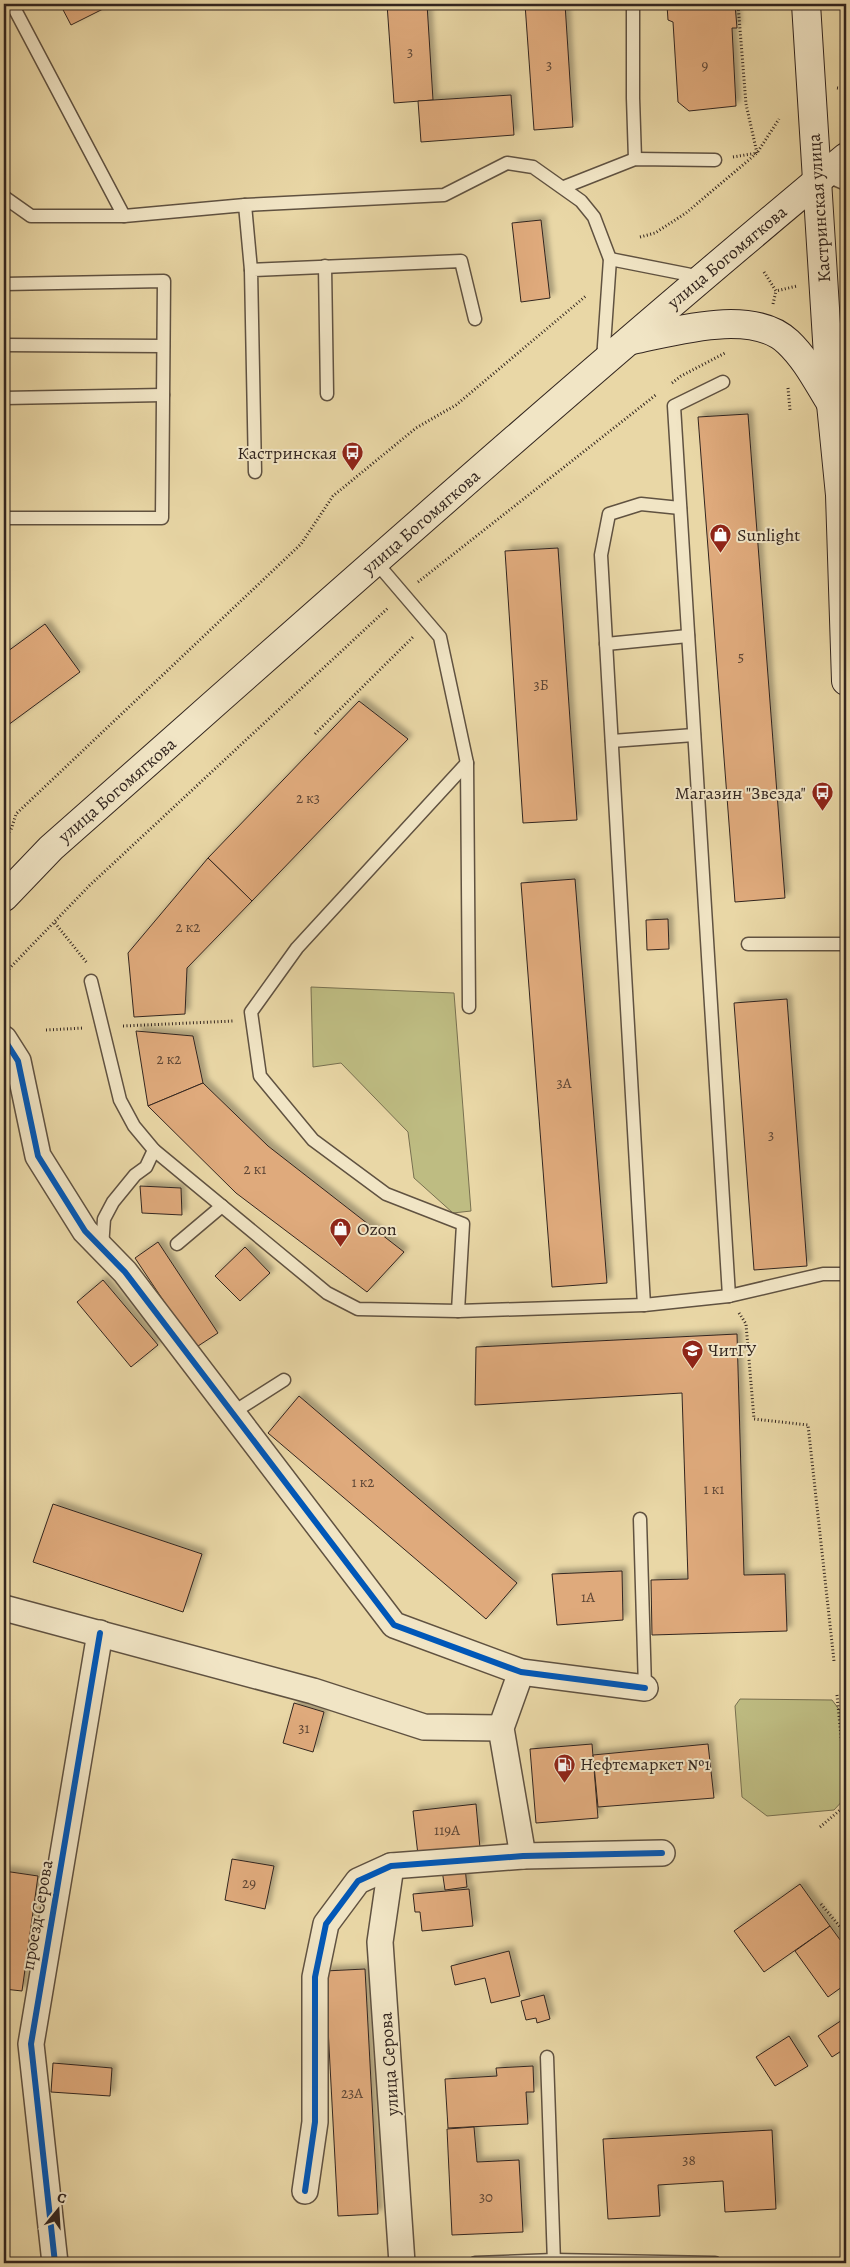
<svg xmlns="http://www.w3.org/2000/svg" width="850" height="2267" font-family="Alegreya,serif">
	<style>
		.green { fill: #bebc82; stroke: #787050 }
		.building { fill: #dfaa7b; stroke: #32251f; filter: url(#shadow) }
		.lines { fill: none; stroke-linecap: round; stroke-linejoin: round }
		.lane-casing { stroke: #605241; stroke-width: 15 }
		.street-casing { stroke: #605241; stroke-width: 28 }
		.secondary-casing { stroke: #32251f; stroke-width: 30 }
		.path { stroke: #32251f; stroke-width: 3; stroke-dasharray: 1 2.5; stroke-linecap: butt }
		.lane { stroke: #f1e5c5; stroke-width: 12 }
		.street { stroke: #f1e5c5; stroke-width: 25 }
		.secondary { stroke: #f1e5c5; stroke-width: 28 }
		.cycleway-casing { stroke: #f1e5c5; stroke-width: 9 }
		.cycleway { stroke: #0057b8; stroke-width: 6 }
		.labels { text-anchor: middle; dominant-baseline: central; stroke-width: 4; stroke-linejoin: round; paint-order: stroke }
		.number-label { font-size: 15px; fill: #5d4636 }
		.street-label { font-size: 18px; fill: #32251f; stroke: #f1e5c5 }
		.poi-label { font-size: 18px; fill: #32251f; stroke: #f1e5c5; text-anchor: start }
	</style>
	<defs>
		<filter id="shadow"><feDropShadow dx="4.5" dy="-4.5" stdDeviation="2.5" flood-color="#0004"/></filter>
	</defs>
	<rect width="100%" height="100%" fill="#e9d7a6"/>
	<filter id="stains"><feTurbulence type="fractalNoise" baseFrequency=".004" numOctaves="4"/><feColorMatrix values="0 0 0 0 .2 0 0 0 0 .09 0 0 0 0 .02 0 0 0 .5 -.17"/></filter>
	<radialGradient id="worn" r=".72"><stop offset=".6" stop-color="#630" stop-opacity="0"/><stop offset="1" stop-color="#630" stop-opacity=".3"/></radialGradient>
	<!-- green -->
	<g class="green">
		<polygon points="311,987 454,993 471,1211 453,1213 414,1178 408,1132 341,1063 313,1067"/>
		<polygon points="740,1699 832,1700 841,1712 846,1794 846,1797 834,1810 767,1816 742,1797 735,1706"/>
	</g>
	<!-- building -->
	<g class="building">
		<polygon points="60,4 113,4 71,25"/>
		<polygon points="387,4 427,4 433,100 394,103"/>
		<polygon points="525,4 565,4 573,127 534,130"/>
		<polygon points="671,4 735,4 737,28 732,28 736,106 689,111 678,102 673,22 668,20 667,5"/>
		<polygon points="511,95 514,135 421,142 418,101"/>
		<polygon points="541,220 550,298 521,302 512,223"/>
		<polygon points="748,414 785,898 735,902 698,417"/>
		<polygon points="558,548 577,820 523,823 505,551"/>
		<polygon points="45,624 80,672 4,728 4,654"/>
		<polygon points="359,701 408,739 252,901 208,858"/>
		<polygon points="208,858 252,901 187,968 185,1014 134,1017 128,953"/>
		<polygon points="575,879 607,1283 552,1287 521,883"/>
		<polygon points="668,919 669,949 647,950 646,920"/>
		<polygon points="787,999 807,1266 754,1270 734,1003"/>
		<polygon points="136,1031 193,1036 203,1083 148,1106"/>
		<polygon points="203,1083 268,1146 404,1252 367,1292 236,1193 148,1106"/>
		<polygon points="140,1186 181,1188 182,1215 142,1213"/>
		<polygon points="158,1242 218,1333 195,1348 135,1258"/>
		<polygon points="245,1247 270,1273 240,1301 215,1276"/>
		<polygon points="103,1280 158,1345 131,1367 77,1302"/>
		<polygon points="737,1334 744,1575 785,1574 787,1631 652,1635 651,1580 688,1579 682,1393 475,1405 476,1347"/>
		<polygon points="299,1396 517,1583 486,1619 268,1433"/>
		<polygon points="53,1504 202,1554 183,1612 33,1562"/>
		<polygon points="622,1571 623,1620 557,1625 552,1574"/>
		<polygon points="294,1703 324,1712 313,1752 283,1743"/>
		<polygon points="592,1744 598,1818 536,1823 530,1749"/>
		<polygon points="708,1744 714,1798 598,1807 593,1755"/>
		<polygon points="476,1804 480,1848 418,1855 413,1811"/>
		<polygon points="232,1859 274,1866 265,1909 225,1900"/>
		<polygon points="465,1867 467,1887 445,1890 442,1870"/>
		<polygon points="4,1871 38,1876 22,1991 4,1989"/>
		<polygon points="800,1884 830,1926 764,1972 734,1931"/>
		<polygon points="469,1889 473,1926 422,1931 420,1912 415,1912 413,1894"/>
		<polygon points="830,1926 846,1948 846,1984 828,1997 795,1951"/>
		<polygon points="509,1951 520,1996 491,2003 485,1978 455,1985 451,1966"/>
		<polygon points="365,1969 378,2214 338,2216 325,1971"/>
		<polygon points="544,1995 550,2019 537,2023 536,2018 526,2020 521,2001"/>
		<polygon points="842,2020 846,2027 846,2048 832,2057 818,2036"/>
		<polygon points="789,2036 808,2066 775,2086 756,2057"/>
		<polygon points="53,2063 112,2068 110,2096 51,2092"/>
		<polygon points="533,2066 534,2092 526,2092 528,2124 448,2128 445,2079 497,2076 496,2068"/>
		<polygon points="474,2127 477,2162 519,2160 523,2232 452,2235 447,2129"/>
		<polygon points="772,2130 776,2209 725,2212 723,2181 658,2185 660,2216 608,2219 603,2139"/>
	</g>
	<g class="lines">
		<defs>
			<g id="lane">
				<polyline points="633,4 633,98 635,159"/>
				<polyline points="825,175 846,184"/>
				<polyline points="564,187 635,159 715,160"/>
				<polyline points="4,197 31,216 124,216 12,4"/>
				<polyline points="245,205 444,195 507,163 533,167 581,201 594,217 610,259 603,360"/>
				<polyline points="124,216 245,205 251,270"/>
				<polyline points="610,259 701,277"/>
				<polyline points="325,266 327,394"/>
				<polyline points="4,284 164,281 162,518 4,518"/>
				<polyline points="4,345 163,346"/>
				<polyline points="723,382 674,406 729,1296"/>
				<polyline points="4,398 163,395"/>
				<polyline points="255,472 251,270 461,261 475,319"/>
				<polyline points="375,561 440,637 467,763 469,1007"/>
				<polyline points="606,644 688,636"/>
				<polyline points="612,741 694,735"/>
				<polyline points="748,944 846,944"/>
				<polyline points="91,981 120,1100 134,1126 154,1150 327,1293 358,1309 458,1311 644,1305 729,1296 823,1274 846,1274"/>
				<polyline points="177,1244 222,1206"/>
				<polyline points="102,1247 104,1219 113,1202 135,1175 146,1167 154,1150"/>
				<polyline points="644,1305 601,555 609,514 641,504 680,508"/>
				<polyline points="458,1311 463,1224 386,1194 313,1140 260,1076 251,1012 297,948 467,763"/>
				<polyline points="232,1413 284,1380"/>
				<polyline points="640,1519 645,1688"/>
				<polyline points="547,2057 554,2263"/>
				<polyline points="475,2263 554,2260 715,2263"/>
			</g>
			<g id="street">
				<polyline points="4,1039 18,1061 38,1156 85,1231 125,1272 394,1625 521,1672 645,1688"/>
				<polyline points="4,1608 313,1691 424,1727 501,1728"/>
				<polyline points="521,1672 501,1728 523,1856"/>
				<polyline points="391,1866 380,1942 402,2263"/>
				<polyline points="305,2191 315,2122 315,1977 326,1924 358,1881 391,1866 523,1856 662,1853"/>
				<polyline points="55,2263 31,2044 100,1633"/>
			</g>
			<g id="secondary">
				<polyline points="806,4 831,404 840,495 846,681"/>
				<path d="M632,340C676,331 752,308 788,342C806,359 817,381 830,402"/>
				<path d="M4,897L51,848C314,616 576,381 846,157"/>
			</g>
		</defs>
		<!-- lane casing -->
		<use href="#lane" class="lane-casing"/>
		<!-- street casing -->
		<use href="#street" class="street-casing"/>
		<!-- secondary casing -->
		<use href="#secondary" class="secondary-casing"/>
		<!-- path -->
		<g class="path">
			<polyline points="837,88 846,89"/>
			<polyline points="733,157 757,153 746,104 738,4"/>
			<polyline points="640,237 655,233 686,213 757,153 779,119"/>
			<polyline points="764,272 776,291 797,286"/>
			<polyline points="773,304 776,291"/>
			<polyline points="672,383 681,376 725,353"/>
			<polyline points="788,388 790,410"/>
			<polyline points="418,582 657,394"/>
			<polyline points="315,734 414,636"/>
			<polyline points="4,823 11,830"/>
			<polyline points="4,837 11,830 16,814 301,544 333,496 416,428 456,405 587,295"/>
			<polyline points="55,923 87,963"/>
			<polyline points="4,974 89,886 389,607"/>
			<polyline points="123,1026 234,1021"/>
			<polyline points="46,1030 84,1028"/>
			<polyline points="739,1313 746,1324 754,1419 808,1425 834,1661"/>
			<polyline points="837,1695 846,1788"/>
			<polyline points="820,1827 846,1805"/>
			<polyline points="821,1904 846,1934"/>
		</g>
		<!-- lane -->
		<use href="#lane" class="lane"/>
		<!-- street -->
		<use href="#street" class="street"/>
		<!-- secondary -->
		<use href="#secondary" class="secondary"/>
		<defs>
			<g id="cycleway">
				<polyline points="4,1039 18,1061 38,1156 85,1231 125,1272 394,1625 521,1672 645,1688"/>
				<polyline points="305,2191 315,2122 315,1977 326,1924 358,1881 391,1866 523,1856 662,1853"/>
				<polyline points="55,2263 31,2044 100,1633"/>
			</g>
		</defs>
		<!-- cycleway casing -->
		<use href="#cycleway" class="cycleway-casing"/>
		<!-- cycleway -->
		<use href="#cycleway" class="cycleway"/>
	</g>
	<!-- icons -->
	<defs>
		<symbol id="bus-pin" viewBox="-11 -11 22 30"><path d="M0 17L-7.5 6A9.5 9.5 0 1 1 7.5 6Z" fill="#8f2418" stroke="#f1e5c5"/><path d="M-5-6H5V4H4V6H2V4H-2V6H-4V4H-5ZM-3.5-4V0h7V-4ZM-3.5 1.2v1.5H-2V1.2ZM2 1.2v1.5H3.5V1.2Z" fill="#fff"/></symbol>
		<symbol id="shop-pin" viewBox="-11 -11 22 30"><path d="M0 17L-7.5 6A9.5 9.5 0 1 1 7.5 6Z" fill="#8f2418" stroke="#f1e5c5"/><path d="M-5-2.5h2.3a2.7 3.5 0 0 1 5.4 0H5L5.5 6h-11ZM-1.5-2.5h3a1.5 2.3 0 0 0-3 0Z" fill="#fff"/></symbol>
		<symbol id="university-pin" viewBox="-11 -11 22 30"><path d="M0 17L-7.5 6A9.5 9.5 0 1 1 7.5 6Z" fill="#8f2418" stroke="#f1e5c5"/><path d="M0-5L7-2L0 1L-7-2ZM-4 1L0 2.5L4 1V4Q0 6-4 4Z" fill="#fff"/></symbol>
		<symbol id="fuel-pin" viewBox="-11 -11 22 30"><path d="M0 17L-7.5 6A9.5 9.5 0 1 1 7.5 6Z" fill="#8f2418" stroke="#f1e5c5"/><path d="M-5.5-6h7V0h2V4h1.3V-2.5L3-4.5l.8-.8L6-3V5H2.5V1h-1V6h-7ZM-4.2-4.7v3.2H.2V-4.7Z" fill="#fff"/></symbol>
	</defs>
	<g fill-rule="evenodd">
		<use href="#bus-pin" x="340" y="440" width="25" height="34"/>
		<use href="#shop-pin" x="708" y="522" width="25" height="34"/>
		<use href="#bus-pin" x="810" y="780" width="25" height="34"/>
		<use href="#shop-pin" x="328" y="1216" width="25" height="34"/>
		<use href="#university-pin" x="680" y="1338" width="25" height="34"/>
		<use href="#fuel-pin" x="552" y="1752" width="25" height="34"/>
	</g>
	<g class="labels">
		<!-- number labels -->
		<g class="number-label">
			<text x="410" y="52">3</text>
			<text x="549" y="65">3</text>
			<text x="705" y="65">9</text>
			<text x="741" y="657">5</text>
			<text x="541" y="685">3Б</text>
			<text x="308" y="798">2 к3</text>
			<text x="188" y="927">2 к2</text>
			<text x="169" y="1059">2 к2</text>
			<text x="564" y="1083">3А</text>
			<text x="771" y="1135">3</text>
			<text x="255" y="1169">2 к1</text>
			<text x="363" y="1482">1 к2</text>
			<text x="714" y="1489">1 к1</text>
			<text x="588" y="1597">1А</text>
			<text x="304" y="1728">31</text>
			<text x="447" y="1830">119А</text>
			<text x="249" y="1883">29</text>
			<text x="352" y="2093">23А</text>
			<text x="689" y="2160">38</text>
			<text x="486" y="2197">30</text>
		</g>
		<!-- street labels -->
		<g class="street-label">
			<text transform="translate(819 208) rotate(-94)">Кастринская улица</text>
			<text transform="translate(727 257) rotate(-40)">улица Богомягкова</text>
			<text transform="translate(421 522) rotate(-41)">улица Богомягкова</text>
			<text transform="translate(117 790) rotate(-41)">улица Богомягкова</text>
			<text transform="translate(37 1915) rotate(-80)">проезд Серова</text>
			<text transform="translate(389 2064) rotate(-94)">улица Серова</text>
		</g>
		<!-- poi labels -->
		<g class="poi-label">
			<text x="337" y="453" text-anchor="end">Кастринская</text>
			<text x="737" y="535">Sunlight</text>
			<text x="806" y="793" text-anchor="end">Магазин "Звезда"</text>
			<text x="357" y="1229">Ozon</text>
			<text x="708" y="1350">ЧитГУ</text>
			<text x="580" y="1764">Нефтемаркет №1</text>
		</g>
	</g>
	<!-- margin -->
	<rect width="850" height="2267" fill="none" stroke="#e9d7a6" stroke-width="20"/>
	<rect x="5" y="5" width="840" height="2257" fill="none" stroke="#32251f" stroke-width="2.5"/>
	<rect x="10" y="10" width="830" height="2247" fill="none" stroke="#32251f"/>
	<!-- north arrow -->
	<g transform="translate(58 2210) rotate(18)" stroke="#f1e5c5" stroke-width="4" paint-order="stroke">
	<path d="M0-4L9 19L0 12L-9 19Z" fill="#32251f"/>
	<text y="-8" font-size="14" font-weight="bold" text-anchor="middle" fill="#32251f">С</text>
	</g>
	<rect width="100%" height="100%" filter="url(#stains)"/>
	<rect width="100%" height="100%" fill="url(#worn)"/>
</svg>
